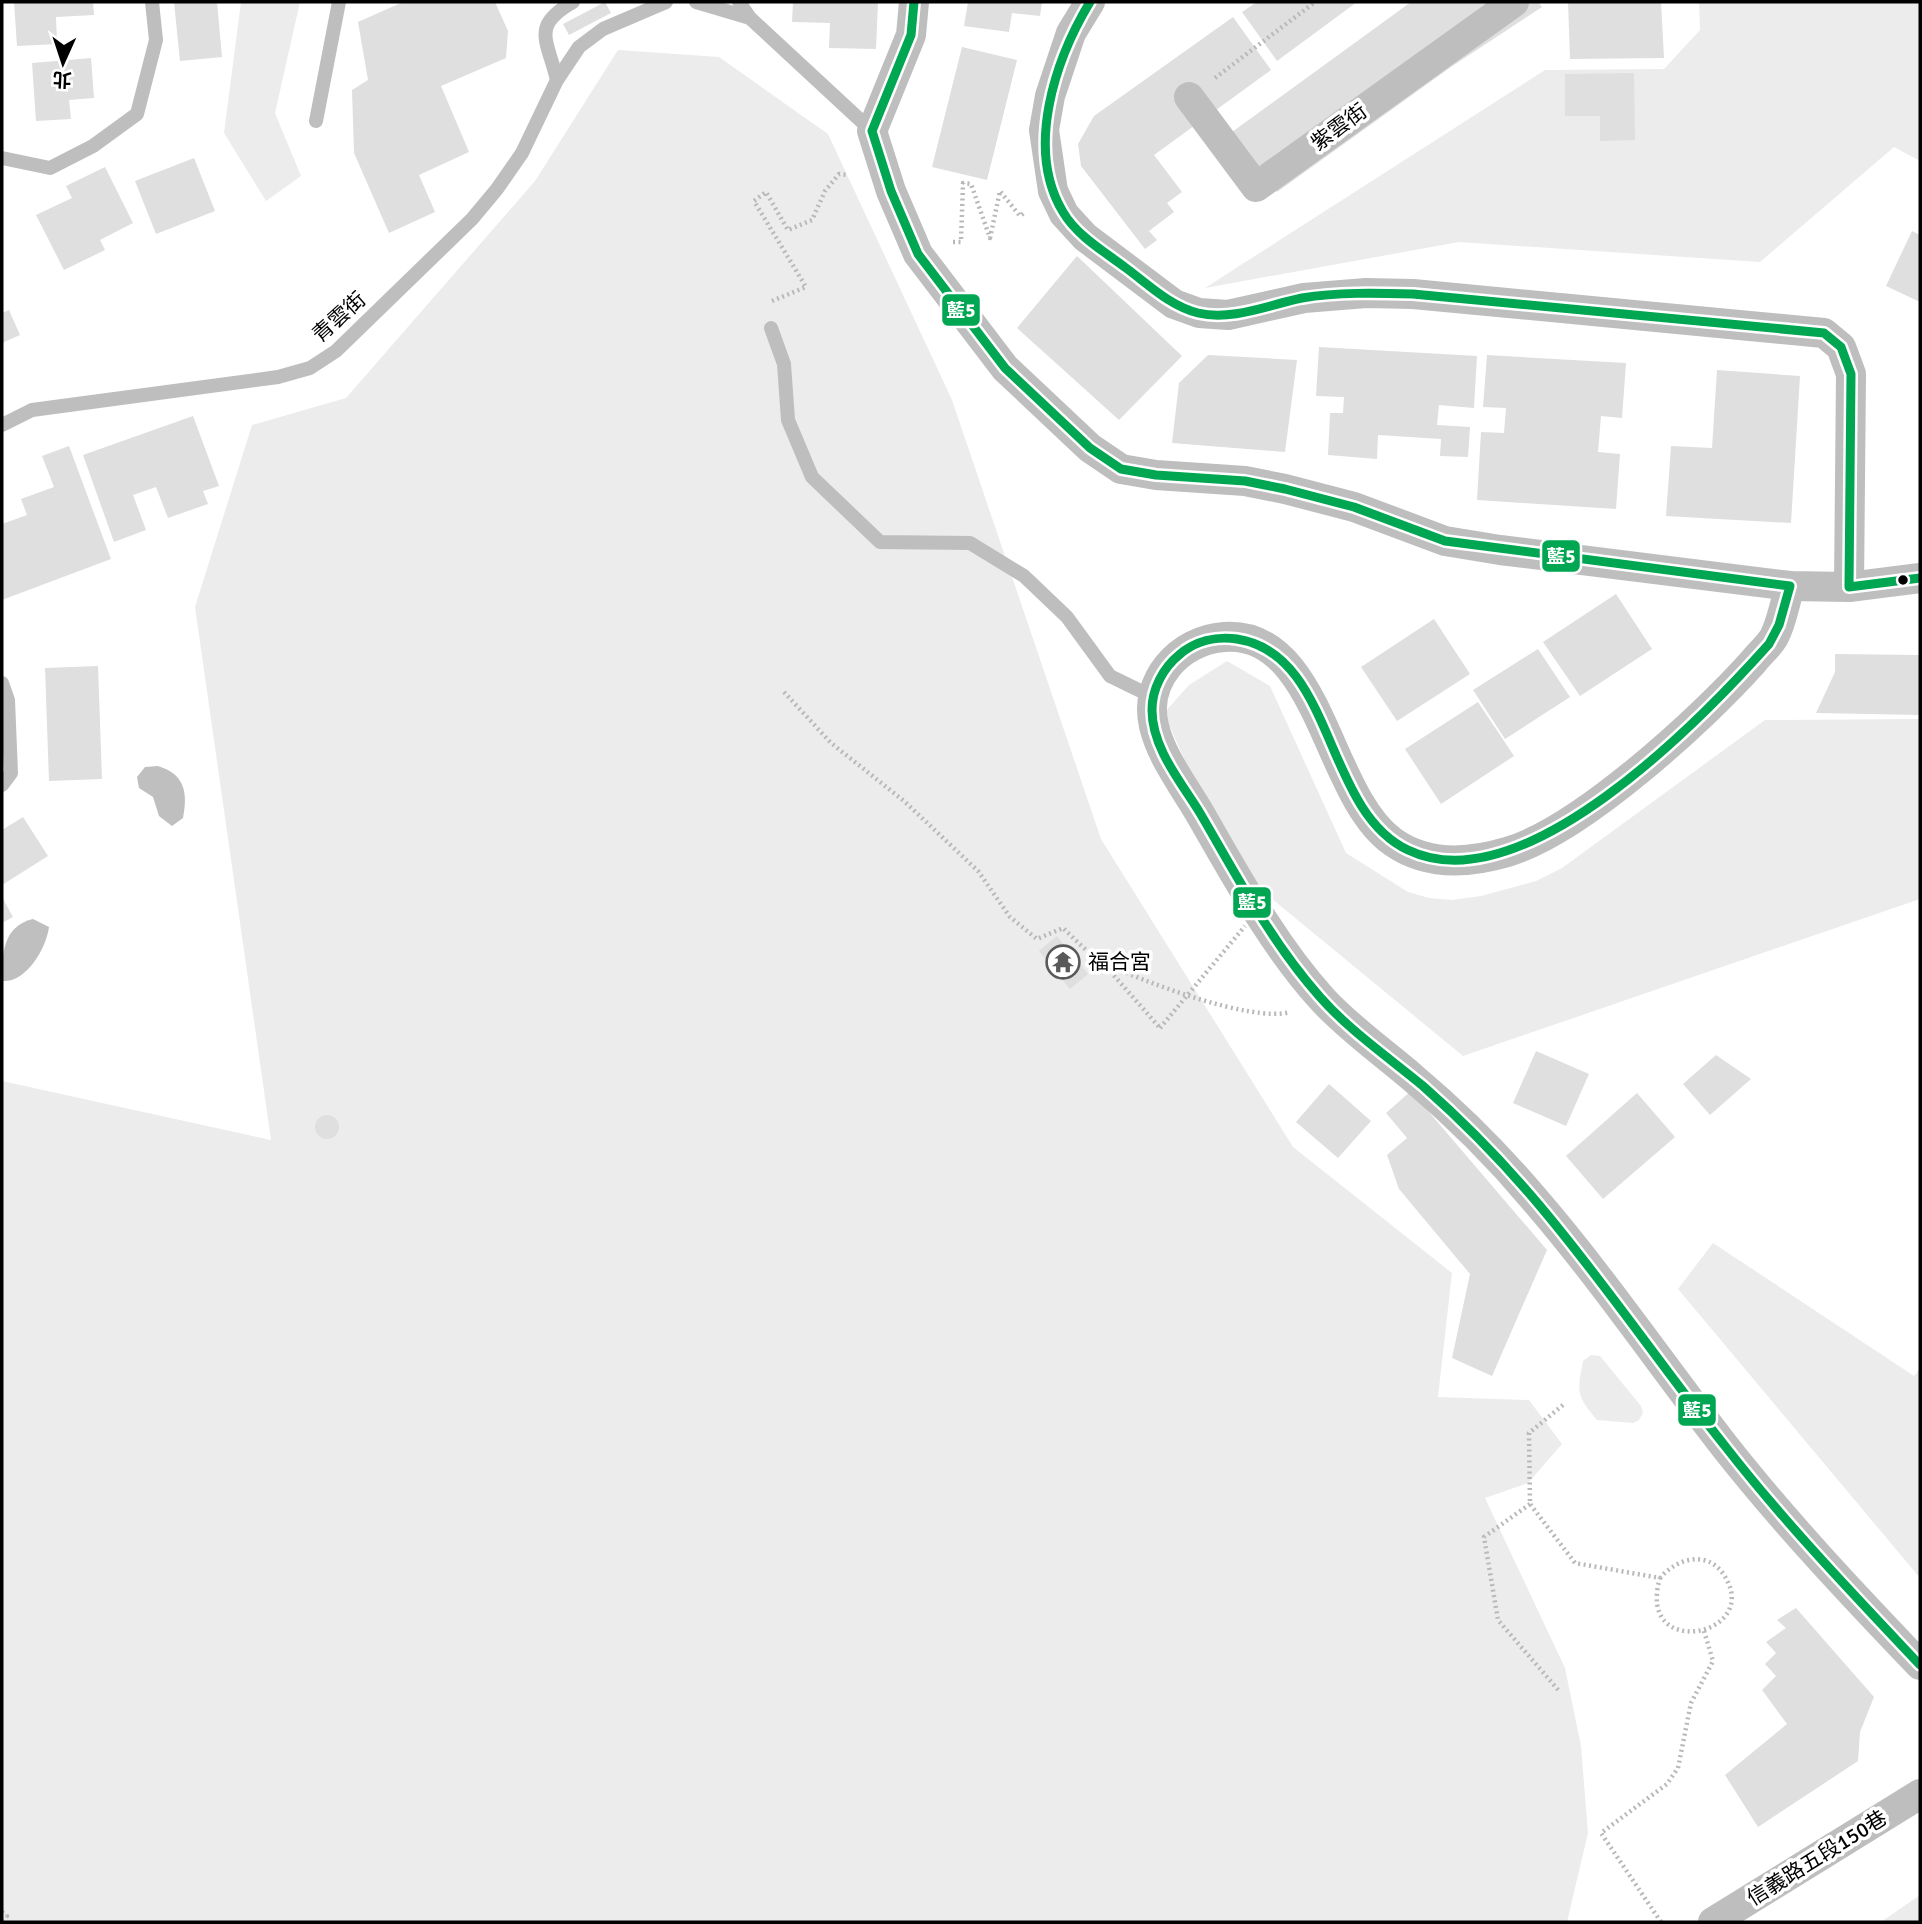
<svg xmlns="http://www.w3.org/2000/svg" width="1922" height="1924" font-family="Signika,'Noto Sans TC',sans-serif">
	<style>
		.green { fill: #ececec }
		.water { fill: #bfbfbf }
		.building { fill: #dfdfdf }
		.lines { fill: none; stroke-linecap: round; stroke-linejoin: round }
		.path { stroke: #b9b9b9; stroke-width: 4.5; stroke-dasharray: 2 3.5; stroke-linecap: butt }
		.lane { stroke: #bebebe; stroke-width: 14 }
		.street { stroke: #bebebe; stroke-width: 30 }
		.path-bridge { stroke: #b9b9b9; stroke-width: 4.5; stroke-dasharray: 2 3.5; stroke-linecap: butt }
		.bus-1-casing { stroke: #fff; stroke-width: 14 }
		.bus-1 { stroke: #00a651; stroke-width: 9 }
		.bus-dot { fill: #000; stroke: #fff; stroke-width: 2.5 }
		.labels { text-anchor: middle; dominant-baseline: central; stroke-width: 7; stroke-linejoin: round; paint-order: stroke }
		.street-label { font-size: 21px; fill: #000; stroke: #fff }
		.poi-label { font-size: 21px; fill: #000; stroke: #fff; text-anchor: start }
		.line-badge { stroke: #fff; stroke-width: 2.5 }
		.badge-label { font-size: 19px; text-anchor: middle; font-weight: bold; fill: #fff }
	</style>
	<rect width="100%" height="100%" fill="#fff"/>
	<!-- green -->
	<g class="green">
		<polygon points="241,2 300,2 275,113 301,176 266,201 224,133"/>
		<polygon points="1699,2 1920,2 1920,161 1894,147 1760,262 1459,242 1205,288 1545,70 1664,69 1700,30"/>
		<polygon points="618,50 719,57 828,134 952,400 1101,839 1293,1147 1452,1273 1438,1397 1529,1400 1562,1444 1528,1483 1485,1498 1565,1668 1581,1746 1588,1833 1567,1922 2,1922 2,1081 271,1140 195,607 252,425 346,398 535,181"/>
		<polygon points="1227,661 1270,686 1346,853 1408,892 1429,898 1452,900 1481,896 1536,881 1562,868 1765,720 1920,719 1920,899 1463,1056 1255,885 1191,775 1164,713 1189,685"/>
		<polygon points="1713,1243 1914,1376 1920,1369 1920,1578 1678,1289"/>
		<path d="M1591,1355L1600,1356L1641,1406L1643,1413L1639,1420L1633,1423L1597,1420C1576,1395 1577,1392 1583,1361Z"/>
		<polygon points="1920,1895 1920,1922 1881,1922"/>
	</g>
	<!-- water -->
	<g class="water">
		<path d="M158,766C185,774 188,793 183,818L172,826L159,816L153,797L139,788L137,777L145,767Z"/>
		<path d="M33,919L49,927C46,949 26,983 2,981C2,956 2,926 33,919Z"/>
	</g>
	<!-- building -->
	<g class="building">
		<polygon points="14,2 93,2 94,15 56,17 57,44 17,46"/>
		<polygon points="174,2 217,2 222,57 180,61"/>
		<polygon points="403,2 495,2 508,31 506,58 441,86 469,152 419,175 435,212 389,233 354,153 352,90 368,80 358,22"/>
		<polygon points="605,2 611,13 569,35 563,24"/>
		<polygon points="793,2 878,2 876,49 829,48 830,23 792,22"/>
		<polygon points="968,2 1042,2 1040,16 1012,13 1009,32 964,26"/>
		<polygon points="1257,2 1357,2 1277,61 1242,12"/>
		<polygon points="1411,2 1538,2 1542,7 1451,67 1277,192 1232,132"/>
		<polygon points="1568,2 1661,2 1664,58 1570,59"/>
		<polygon points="1233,17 1271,70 1154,155 1182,192 1167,203 1174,212 1149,231 1157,240 1145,249 1081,166 1078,144 1094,116"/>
		<polygon points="962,47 1017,60 987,180 932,167"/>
		<polygon points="91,58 94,98 69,100 71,119 36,121 32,63"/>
		<polygon points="1634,73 1635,140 1600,141 1600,116 1565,116 1565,74"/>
		<polygon points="194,158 215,211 156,234 135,181"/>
		<polygon points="105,167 133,223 100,240 105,250 64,270 36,215 72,198 66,186"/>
		<polygon points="1912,231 1920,235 1920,302 1886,286"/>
		<polygon points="1077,256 1182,356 1119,420 1017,328"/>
		<polygon points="9,310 20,335 2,343 2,313"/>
		<polygon points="1319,347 1477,356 1474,408 1439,405 1437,425 1470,427 1468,457 1440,456 1441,439 1378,435 1377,459 1328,455 1330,413 1343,413 1344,397 1316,396"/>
		<polygon points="1208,355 1297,360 1285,452 1172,443 1179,383"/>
		<polygon points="1487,355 1626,363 1622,418 1601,416 1598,452 1620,454 1616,509 1477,500 1481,432 1504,433 1506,408 1483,407"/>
		<polygon points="1717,370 1800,376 1791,523 1666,516 1671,446 1712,448"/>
		<polygon points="193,416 219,486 203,491 208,504 168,518 156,487 133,495 146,530 114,542 83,455"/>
		<polygon points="69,446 111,559 2,600 2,524 27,515 21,499 54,487 42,456"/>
		<polygon points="1616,594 1652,649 1580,696 1543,642"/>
		<polygon points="1434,619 1470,674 1397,721 1361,667"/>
		<polygon points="1538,649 1570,697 1505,739 1473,690"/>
		<polygon points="1835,654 1920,655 1920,715 1816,713 1835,672"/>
		<polygon points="98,666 102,779 49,781 45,668"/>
		<polygon points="1478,702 1514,756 1441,804 1405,749"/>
		<polygon points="23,817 48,856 2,885 2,830"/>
		<polygon points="2,897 13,917 2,923"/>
		<polygon points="1057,936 1088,974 1070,989 1039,951"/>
		<polygon points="1536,1051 1589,1074 1566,1126 1513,1103"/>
		<polygon points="1716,1055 1751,1079 1710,1115 1683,1084"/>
		<polygon points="1329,1084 1371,1121 1338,1158 1296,1122"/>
		<polygon points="1411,1091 1547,1250 1492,1376 1452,1358 1470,1274 1399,1189 1387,1155 1407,1138 1386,1113"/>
		<polygon points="1637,1093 1675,1137 1603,1199 1566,1156"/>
		<circle cx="327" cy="1127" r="12"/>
		<polygon points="1796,1608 1874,1697 1860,1732 1858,1761 1758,1827 1725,1775 1787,1724 1762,1690 1776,1676 1765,1664 1776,1653 1766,1642 1786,1628 1777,1620"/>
	</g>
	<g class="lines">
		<!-- path -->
		<g class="path">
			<polyline points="1215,78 1315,2"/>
			<polyline points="953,242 961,242 963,183 971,184 990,238 1000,191 1020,216 1025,212"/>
			<polyline points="772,301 806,287 754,201 766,192 788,230 812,220 825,191 839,174 848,175"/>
			<path d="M784,692L831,743L904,801L978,871L1010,917L1037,939L1063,928C1075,939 1089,955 1104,963C1142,981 1252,1023 1290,1012"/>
			<polyline points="1103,963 1160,1028"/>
			<path d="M1563,1405L1529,1433L1530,1504L1575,1563L1660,1578C1635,1662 1764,1636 1724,1575C1707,1549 1676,1559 1660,1578"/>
			<polyline points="1530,1504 1484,1537 1498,1620 1560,1692"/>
			<polyline points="2,1912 7,1916 2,1919"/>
			<polyline points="1661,1922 1601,1833 1667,1784 1678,1768 1691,1703 1713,1661 1704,1631"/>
		</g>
		<!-- lane -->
		<g class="lane">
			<polyline points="696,2 750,18"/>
			<polyline points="739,2 750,18 872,131"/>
			<path d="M557,80C547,39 531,26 573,2"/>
			<polyline points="316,121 339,2"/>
			<polyline points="2,158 50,168 93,146 137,114 156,40 152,2"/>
			<polyline points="771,328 784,364 788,420 812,477 880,542 970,543 1024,576 1067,617 1110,676 1153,697"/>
			<polyline points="2,425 32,410 278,377 310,368 336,351 472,219 497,189 522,153 557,80 579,47 603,29 666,2"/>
			<polyline points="2,683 8,700 11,773 2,785"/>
		</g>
		<!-- street -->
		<g class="street">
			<polyline points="914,2 911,35 872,131 891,191 918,254 1005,368 1090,448 1121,469 1156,475 1245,481 1285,489 1354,507 1445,541 1500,550 1790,586 1849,587 1920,578"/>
			<polyline points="1090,2 1071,33 1050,96 1044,130 1053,191 1064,214 1085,237 1174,304 1199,313 1228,315 1304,298 1366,293 1413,294 1824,333 1841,347 1851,374 1849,587"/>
			<polyline points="1189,97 1256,187 1514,2"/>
			<path d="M1790,586C1785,602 1782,622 1774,637C1769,646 1759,654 1753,662C1702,719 1580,831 1507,852C1470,863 1427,866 1393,842C1326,795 1321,630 1224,637C1179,640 1143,681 1154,726C1161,756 1183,785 1199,812C1236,876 1273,945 1323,1000C1350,1029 1384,1053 1413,1078C1457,1115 1498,1156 1535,1200C1603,1279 1662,1366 1726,1448C1786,1524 1853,1595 1920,1665"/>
			<polyline points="1713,1922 1920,1794"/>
		</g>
		<!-- path-bridge -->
		<polyline class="path-bridge" points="1160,1028 1245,926"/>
		<defs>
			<g id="bus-1">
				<path d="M914,2L911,35L872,131L891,191L918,254L1005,368L1090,448L1121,469L1156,475L1245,481L1285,489L1354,507L1445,541L1790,586L1779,625L1769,644C1700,721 1523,905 1408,850C1323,810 1335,654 1237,639C1216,636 1195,641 1179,655C1163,668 1152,689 1152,710C1152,748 1181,782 1200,813C1237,876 1271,942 1320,997C1350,1031 1388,1057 1423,1086C1465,1123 1504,1163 1540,1206C1605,1283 1662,1367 1725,1446C1785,1523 1853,1594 1920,1665"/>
				<path d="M1090,2C1055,60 1025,149 1063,212C1077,236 1105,252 1126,268C1149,285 1170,306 1198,313C1232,321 1268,305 1302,298C1338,292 1376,293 1413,294L1824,333L1841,347L1851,374L1849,587L1920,578"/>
			</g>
		</defs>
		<!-- bus-1 casing -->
		<use href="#bus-1" class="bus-1-casing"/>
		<!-- bus-1 -->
		<use href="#bus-1" class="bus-1"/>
	</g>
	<!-- icons -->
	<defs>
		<symbol id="temple-ring" viewBox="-11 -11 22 22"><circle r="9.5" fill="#fff" stroke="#595959" stroke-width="1.5"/><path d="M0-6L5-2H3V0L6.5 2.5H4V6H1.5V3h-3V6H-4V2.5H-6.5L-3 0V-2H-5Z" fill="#595959"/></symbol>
	</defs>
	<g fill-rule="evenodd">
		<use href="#temple-ring" x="1044" y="943" width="38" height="38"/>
	</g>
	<!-- markers -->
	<circle class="bus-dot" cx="1903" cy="580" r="6"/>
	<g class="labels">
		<!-- street labels -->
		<g class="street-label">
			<text transform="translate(1339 127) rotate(-36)">紫雲街</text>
			<text transform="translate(339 317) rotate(-42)">青雲街</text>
			<text transform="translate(1817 1858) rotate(-32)">信義路五段150巷</text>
		</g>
		<!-- poi labels -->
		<g class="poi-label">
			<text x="1088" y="962">福合宮</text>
		</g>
	</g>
	<g class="line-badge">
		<rect x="941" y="293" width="40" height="34" rx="7" fill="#00a651"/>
		<rect x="1541" y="539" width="40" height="34" rx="7" fill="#00a651"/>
		<rect x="1232" y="886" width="40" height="33" rx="7" fill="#00a651"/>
		<rect x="1677" y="1393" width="40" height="34" rx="7" fill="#00a651"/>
	</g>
	<g class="badge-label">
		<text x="961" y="317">藍5</text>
		<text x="1561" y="563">藍5</text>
		<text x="1252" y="909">藍5</text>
		<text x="1697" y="1417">藍5</text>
	</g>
	<!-- border -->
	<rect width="1922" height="1924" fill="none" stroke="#000000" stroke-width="7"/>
	<!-- north arrow -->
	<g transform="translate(63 63) rotate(183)" stroke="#ffffff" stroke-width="5" paint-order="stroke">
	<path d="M0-5L12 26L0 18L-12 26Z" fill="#000000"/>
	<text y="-10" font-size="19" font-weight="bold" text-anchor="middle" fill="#000000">北</text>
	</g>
</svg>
